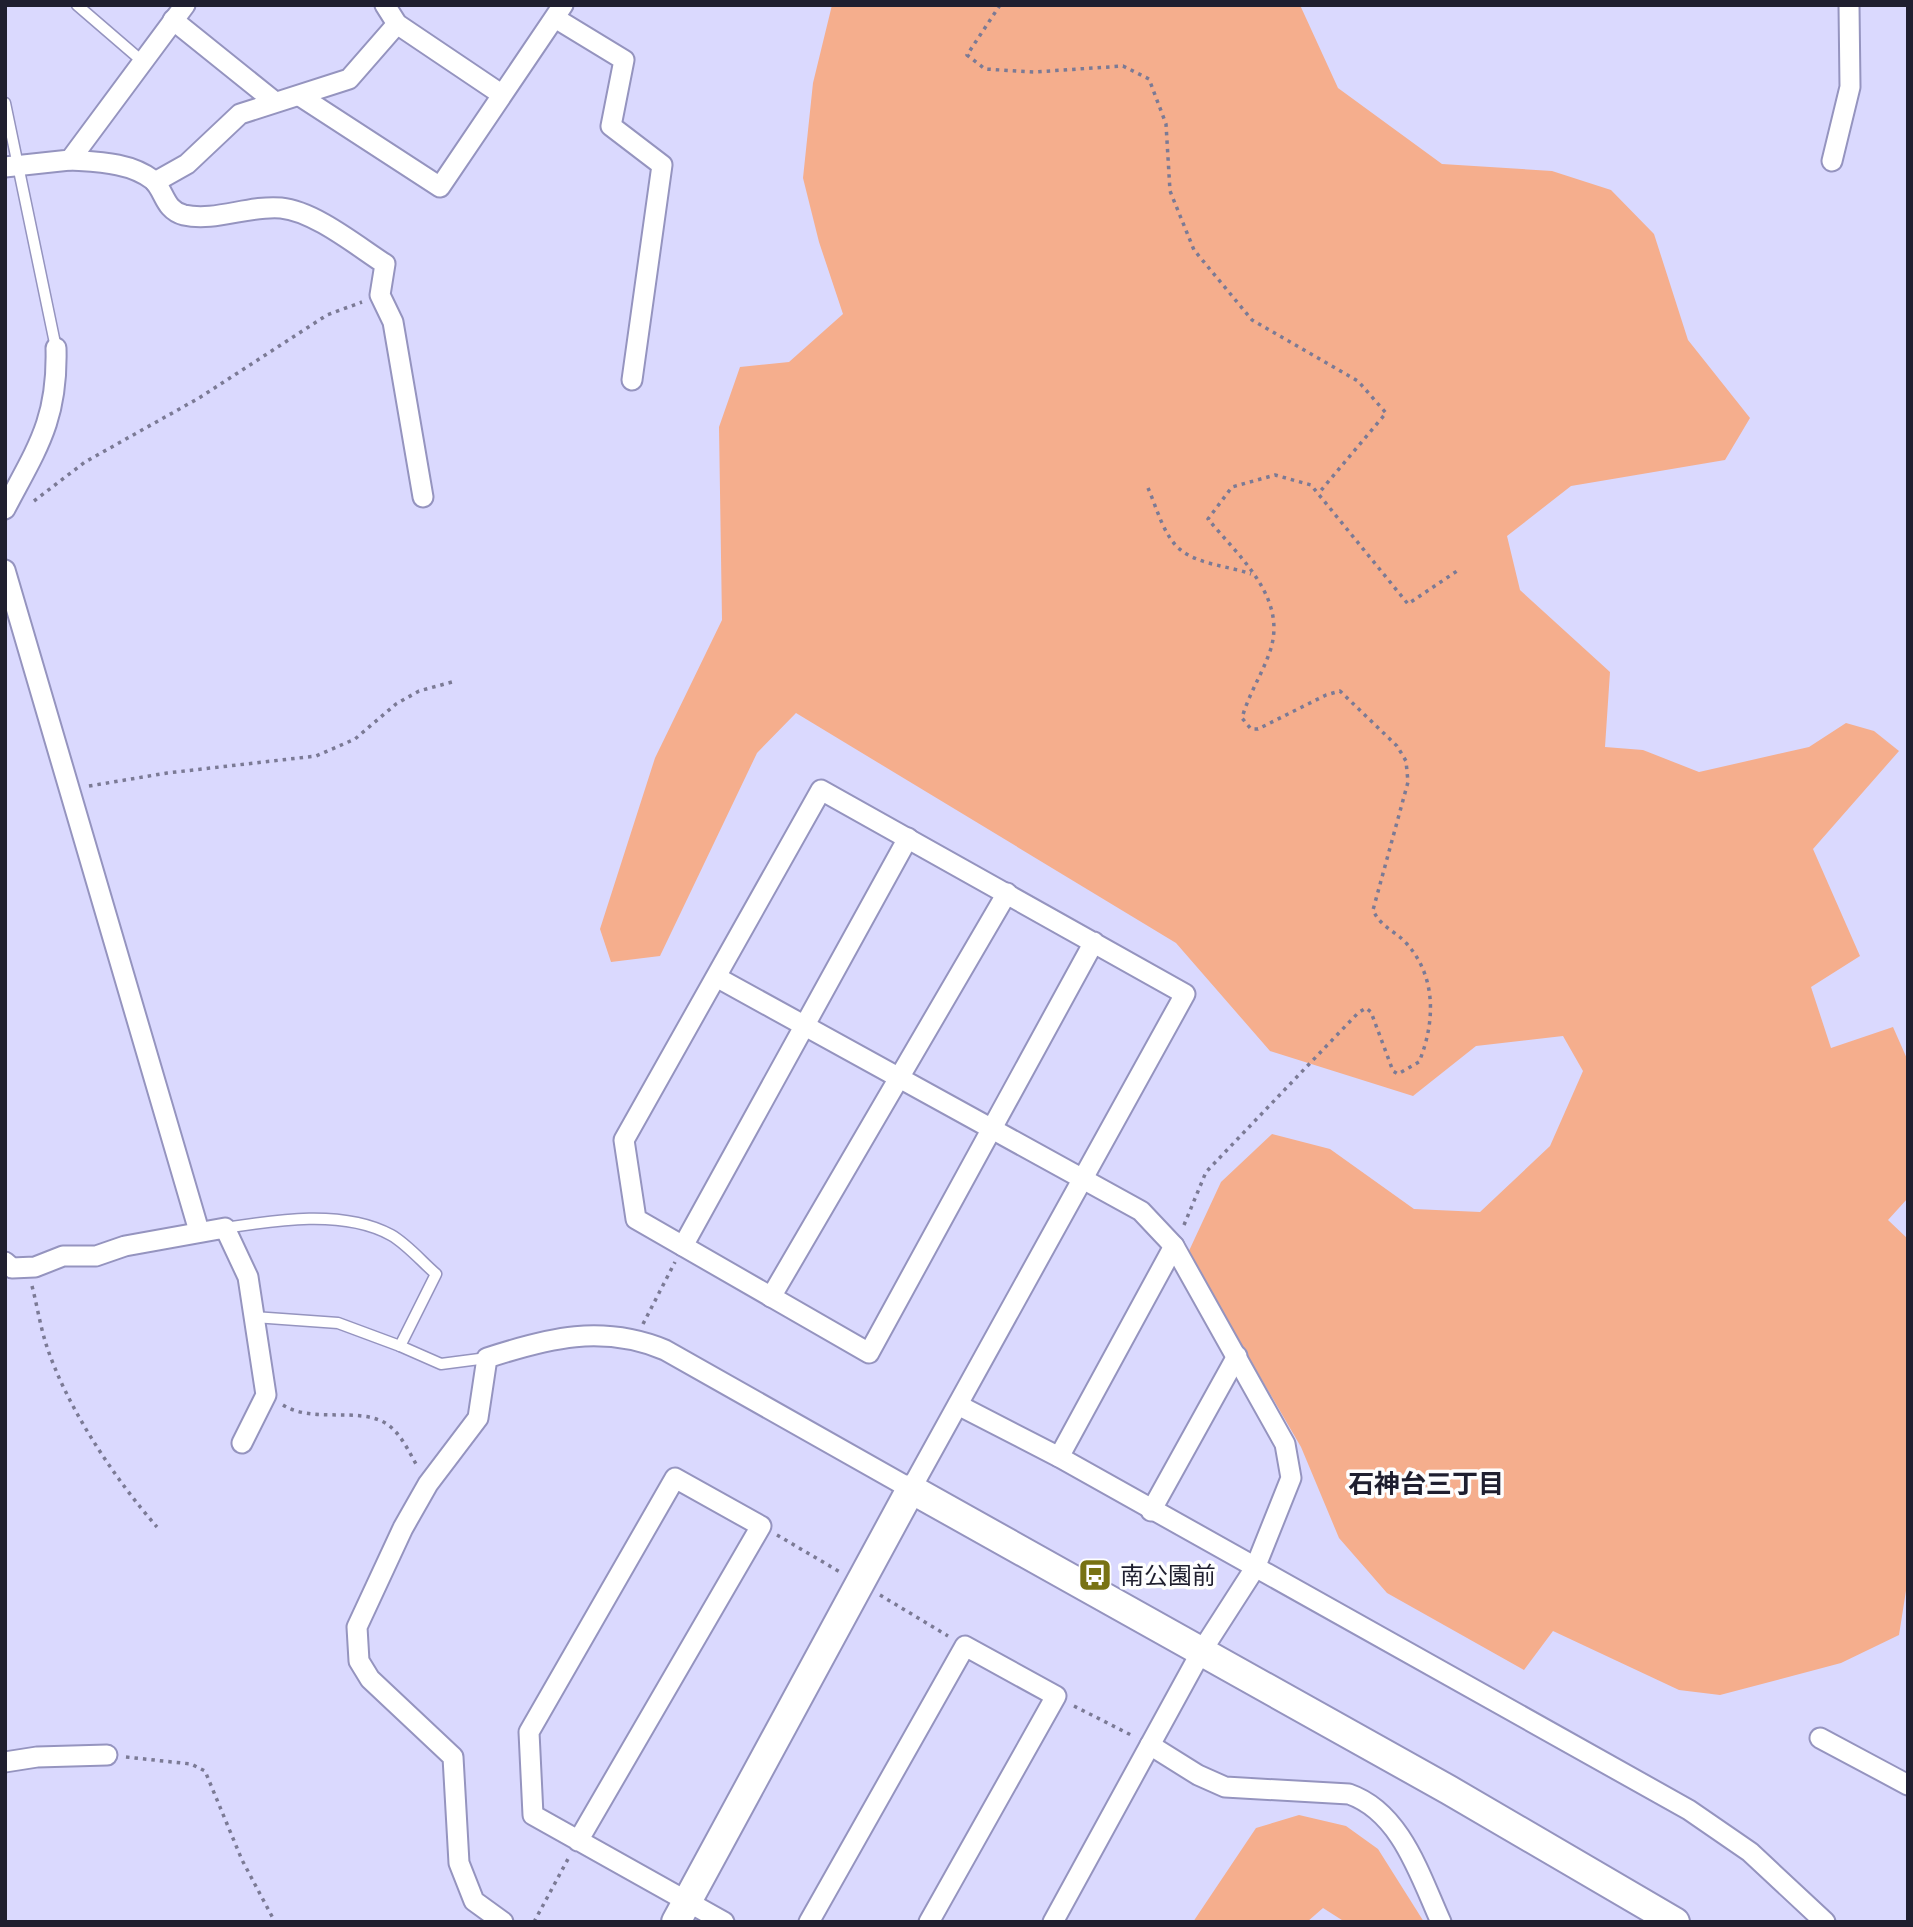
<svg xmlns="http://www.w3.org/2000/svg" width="1913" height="1927" font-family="'Public Sans','Noto Sans JP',sans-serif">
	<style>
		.green { fill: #f5ae8d }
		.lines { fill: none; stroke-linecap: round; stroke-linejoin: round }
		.lane-casing { stroke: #9594bf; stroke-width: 13 }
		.street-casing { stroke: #9594bf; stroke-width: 23 }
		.secondary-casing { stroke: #9594bf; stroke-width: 32 }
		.path { stroke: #7b7a95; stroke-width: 3.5; stroke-dasharray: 3.5 5; stroke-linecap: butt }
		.lane { stroke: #fff; stroke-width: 10 }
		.street { stroke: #fff; stroke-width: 19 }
		.secondary { stroke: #fff; stroke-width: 28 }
		.labels { text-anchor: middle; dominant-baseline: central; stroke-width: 7; stroke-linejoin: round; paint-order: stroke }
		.poi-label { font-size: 24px; fill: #1f1f2f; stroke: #fefefe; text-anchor: start }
		.neighbourhood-label { font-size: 26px; font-weight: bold; fill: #1f1f2f; stroke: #fefefe }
	</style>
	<rect width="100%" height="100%" fill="#dad9fe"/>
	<!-- green -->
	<g class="green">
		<polygon points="832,5 1300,5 1338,88 1442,164 1552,171 1611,190 1654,234 1688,340 1750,418 1725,460 1571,486 1507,536 1520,590 1610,672 1605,747 1643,750 1699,772 1809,747 1846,723 1874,731 1899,751 1813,849 1860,956 1811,987 1831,1048 1893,1027 1908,1061 1908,1198 1888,1220 1908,1239 1908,1578 1899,1635 1841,1663 1720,1695 1679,1690 1553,1631 1524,1670 1387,1593 1339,1538 1301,1447 1188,1253 1221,1182 1272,1134 1330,1149 1414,1209 1480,1212 1550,1146 1583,1071 1563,1036 1476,1046 1413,1096 1270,1051 1176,943 796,713 757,753 660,956 611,962 600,929 655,758 722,620 719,427 740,367 789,362 843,314 819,242 803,178 813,83"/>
		<polygon points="1299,1815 1346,1826 1378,1849 1424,1922 1345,1922 1323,1908 1307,1922 1193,1922 1256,1828"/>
	</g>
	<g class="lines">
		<defs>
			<g id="lane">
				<polyline points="77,5 142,61"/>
				<polyline points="5,103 56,348"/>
				<path d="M225,1228C275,1220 344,1209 391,1235C407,1244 422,1262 436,1274L400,1346L441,1364L487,1358"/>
				<polyline points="254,1317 338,1323 400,1346"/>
			</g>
			<g id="street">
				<polyline points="385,5 397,24 501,94"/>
				<polyline points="555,18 624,60 611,126 662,165 632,380"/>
				<polyline points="173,20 275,102"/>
				<polyline points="300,96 440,187 563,5"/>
				<path d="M70,160C97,162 130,162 153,180C165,191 164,210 184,215C215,222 249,205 281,208C314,211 357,246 385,264L380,295L393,322L423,497"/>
				<polyline points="1832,161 1850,87 1849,5"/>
				<polyline points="5,167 70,160 185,5"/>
				<polyline points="155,182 187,164 240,114 349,79 397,24"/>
				<path d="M5,509C37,448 58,420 56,348"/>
				<polyline points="5,570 199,1231"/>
				<polyline points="718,978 1141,1211 1174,1246 1285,1444 1291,1478 1255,1568 1201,1652 1053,1922"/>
				<polyline points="683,1246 908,838"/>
				<polyline points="5,1262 12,1268 35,1267 63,1256 96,1256 125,1246 225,1228 248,1277 266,1395 242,1443"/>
				<polyline points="771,1297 1007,893"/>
				<polyline points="958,1405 1059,1457 1689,1810 1750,1852 1825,1922"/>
				<polyline points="1059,1457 1174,1246"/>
				<polyline points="1151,1511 1237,1356"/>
				<polyline points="1820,1738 1908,1785"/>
				<path d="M1150,1745L1198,1775L1225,1787L1349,1794C1401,1812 1420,1876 1441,1922"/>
				<polyline points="5,1762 37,1757 107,1755"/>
				<polyline points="578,1841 761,1526 675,1478 529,1732 533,1815 724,1922"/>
				<path d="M503,1922L474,1901L459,1863L453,1757L370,1679L359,1661L357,1627L403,1528L428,1484L478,1418L487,1358C548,1338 602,1324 665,1350L911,1489L1185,994L821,790L624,1140L636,1219L869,1353L1094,942"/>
				<polyline points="809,1922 965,1646 1056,1696 929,1922"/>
			</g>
			<polyline id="secondary" points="676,1922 911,1489 1449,1790 1675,1922"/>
		</defs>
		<!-- lane casing -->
		<use href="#lane" class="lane-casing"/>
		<!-- street casing -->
		<use href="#street" class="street-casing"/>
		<!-- secondary casing -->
		<use href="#secondary" class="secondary-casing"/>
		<!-- path -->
		<g class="path">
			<polyline points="1000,5 967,55 985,69 1034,72 1123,66 1149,79 1166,124 1170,191 1194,250 1252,320 1358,381 1386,413 1318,494"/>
			<path d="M1148,488C1157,508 1164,538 1182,551C1201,565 1229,566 1251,574"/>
			<polyline points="34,501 85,462 199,398 327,315 362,302"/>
			<polyline points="89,786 167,773 316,756 355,739 396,704 419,691 452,682"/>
			<path d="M1184,1225L1206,1172L1358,1013L1366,1008L1371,1012L1393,1071L1398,1074L1419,1062C1435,1023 1437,978 1407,944C1396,931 1381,928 1373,910L1408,782L1406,761L1397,746L1340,691L1326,695L1258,729H1251L1242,718C1248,696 1261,676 1269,654C1290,599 1239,557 1208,519L1232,487L1275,475L1311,485L1408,604L1457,571"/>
			<path d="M32,1286C37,1305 40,1325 46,1344C66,1406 114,1478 157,1527"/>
			<polyline points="643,1324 675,1262"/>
			<path d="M283,1405C313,1424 359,1406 387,1424C401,1434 408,1450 416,1464"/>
			<polyline points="777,1535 840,1572"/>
			<polyline points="880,1595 948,1636"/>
			<polyline points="1074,1706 1133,1736"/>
			<polyline points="126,1757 191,1764 205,1771 242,1860 275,1922"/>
			<polyline points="534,1922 568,1859"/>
		</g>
		<!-- lane -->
		<use href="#lane" class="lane"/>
		<!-- street -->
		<use href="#street" class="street"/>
		<!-- secondary -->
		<use href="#secondary" class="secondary"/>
	</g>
	<!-- icons -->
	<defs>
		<symbol id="bus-square" viewBox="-11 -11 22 22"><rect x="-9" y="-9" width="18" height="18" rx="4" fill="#787214" stroke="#fefefe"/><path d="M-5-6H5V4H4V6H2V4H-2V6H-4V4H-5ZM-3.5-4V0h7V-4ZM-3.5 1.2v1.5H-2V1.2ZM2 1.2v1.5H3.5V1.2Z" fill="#fff"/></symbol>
	</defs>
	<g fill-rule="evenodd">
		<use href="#bus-square" x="1076" y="1556" width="38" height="38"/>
	</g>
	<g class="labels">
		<!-- poi labels -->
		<g class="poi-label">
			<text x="1120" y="1575">南公園前</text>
		</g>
		<!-- neighbourhood labels -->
		<g class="neighbourhood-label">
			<text x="1426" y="1483">石神台三丁目</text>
		</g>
	</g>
	<!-- border -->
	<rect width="1913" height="1927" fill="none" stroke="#1f1f2f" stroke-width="14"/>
</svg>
